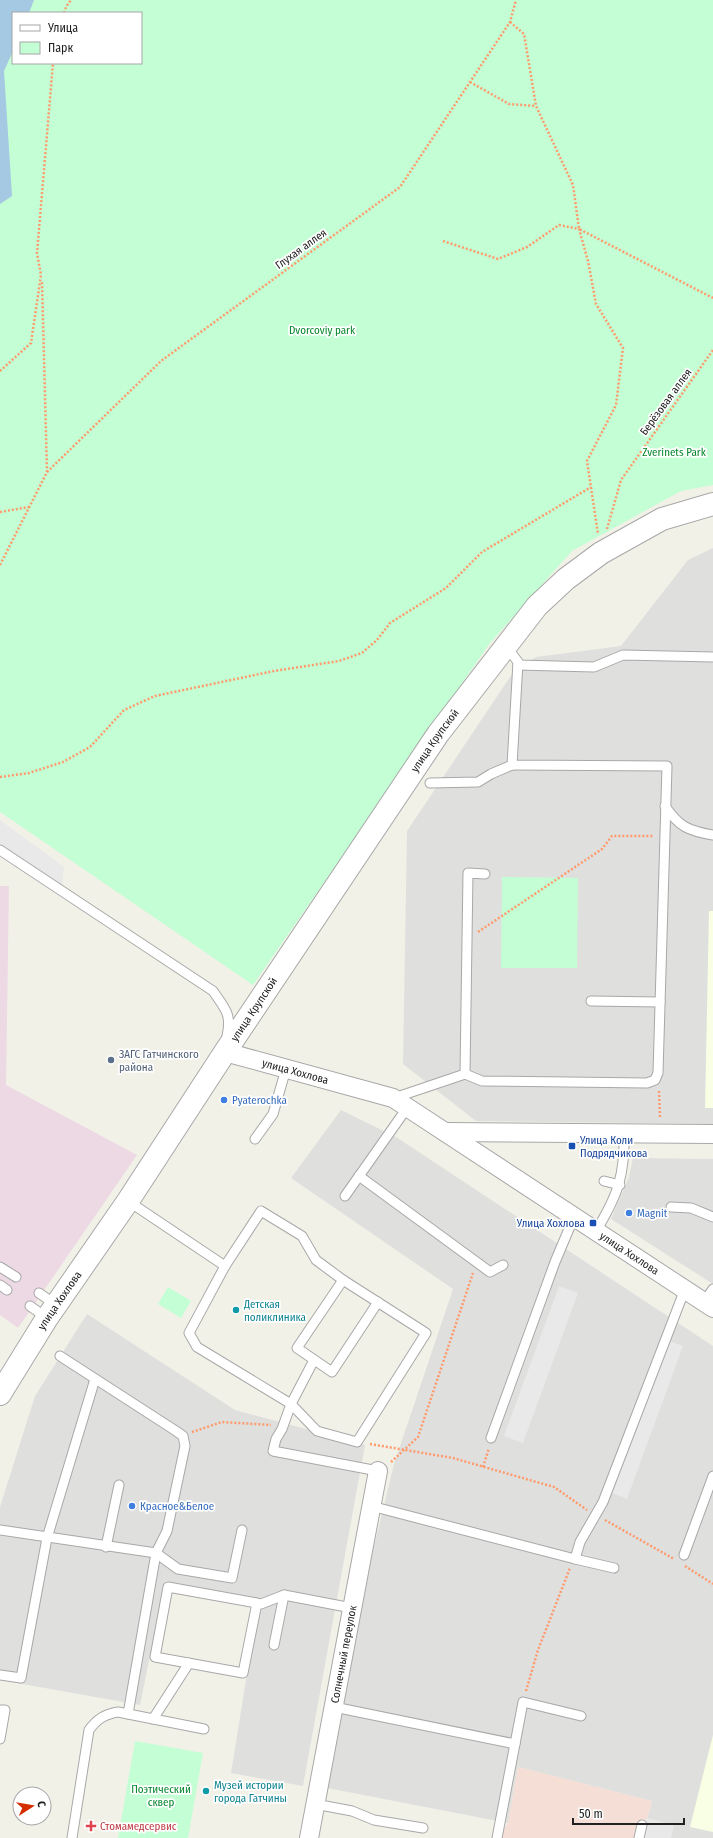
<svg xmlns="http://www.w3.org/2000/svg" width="713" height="1838" font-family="'Fira Sans Condensed',sans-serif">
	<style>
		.residential { fill: #dfdfde }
		.commercial { fill: #f4ded6 }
		.industrial { fill: #ecd9e4 }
		.education { fill: #f9ffe4 }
		.park { fill: #c3fed4; fill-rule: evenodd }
		.parking { fill: #e9e9e9 }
		.water { fill: #a5c8e3 }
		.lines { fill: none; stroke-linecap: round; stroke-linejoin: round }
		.service-casing { stroke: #a8a8a8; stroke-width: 11 }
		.minor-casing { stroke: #a8a8a8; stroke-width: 20 }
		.tertiary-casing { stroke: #a8a8a8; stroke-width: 24 }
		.path { stroke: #ff9a6c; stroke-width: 2.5; stroke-dasharray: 2 2; stroke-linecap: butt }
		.service { stroke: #fff; stroke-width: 9 }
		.minor { stroke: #fff; stroke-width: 18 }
		.tertiary { stroke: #fff; stroke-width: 22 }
		.service-dot { fill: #5c6f8a; stroke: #fff; stroke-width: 1.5 }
		.shop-dot { fill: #3f7fe0; stroke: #fff; stroke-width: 1.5 }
		.transit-dot { fill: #1a4fb4; stroke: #fff; stroke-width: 1.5 }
		.culture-dot { fill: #0f9aa8; stroke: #fff; stroke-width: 1.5 }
		.health-dot { fill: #e0444e; stroke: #fff; stroke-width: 1.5 }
		.labels { text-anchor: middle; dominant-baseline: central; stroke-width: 3.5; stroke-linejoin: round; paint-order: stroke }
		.street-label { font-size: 11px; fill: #212121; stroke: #fff }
		.park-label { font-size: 11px; fill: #04852b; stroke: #fff }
		.service-label { font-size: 11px; fill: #4e5e75; stroke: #fff; text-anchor: start }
		.shop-label { font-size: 11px; fill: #366cbe; stroke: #fff; text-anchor: start }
		.transit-label { font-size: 11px; fill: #164399; stroke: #fff; text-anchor: start }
		.culture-label { font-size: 11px; fill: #0d838f; stroke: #fff; text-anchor: start }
		.health-label { font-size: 11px; fill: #be3a42; stroke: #fff; text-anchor: start }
	</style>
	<rect width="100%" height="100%" fill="#f2f1e8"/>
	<!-- residential -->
	<g class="residential">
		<polygon points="713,548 713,1124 476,1121 403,1064 407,831 514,671 536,657 621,646 688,560"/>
		<polygon points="341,1110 396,1137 713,1346 713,1838 642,1838 652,1801 518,1767 508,1823 327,1788 363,1592 394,1464 453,1289 291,1178"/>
		<polygon points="633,1158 713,1159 713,1284 611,1219 629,1177"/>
		<polygon points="87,1314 235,1410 365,1445 303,1786 231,1773 259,1599 165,1581 140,1705 0,1680 0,1507 35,1396"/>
	</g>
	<!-- commercial -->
	<polygon class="commercial" points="518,1767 652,1801 642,1838 498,1838 508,1823"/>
	<!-- industrial -->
	<polygon class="industrial" points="0,886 9,886 6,1085 137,1155 18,1328 0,1315"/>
	<!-- education -->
	<g class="education">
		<polygon points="709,911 713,911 713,1108 705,1108"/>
		<polygon points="713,1735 713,1832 690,1827"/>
	</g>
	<!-- park -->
	<g class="park">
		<path d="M0,0H713V485L681,491L572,551L490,643L253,985L0,812ZM13,13H141V63H13Z"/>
		<polygon points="502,877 578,878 577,968 501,968"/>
		<polygon points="168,1287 191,1301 181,1318 158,1304"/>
		<polygon points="135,1741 203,1753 188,1838 118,1838"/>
	</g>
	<!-- parking -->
	<g class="parking">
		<polygon points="0,820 64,867 62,890 0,850"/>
		<polygon points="559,1286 578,1293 523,1443 504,1436"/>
		<polygon points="669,1341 683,1346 627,1499 612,1493"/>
		<polygon points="646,1818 674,1825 671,1838 642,1838"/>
	</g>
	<!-- water -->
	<polygon class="water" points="0,0 34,0 29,13 13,13 13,51 4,71 12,196 0,204"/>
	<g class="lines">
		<defs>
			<g id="service">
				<polyline points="518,665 594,667 623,655 713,657"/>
				<polyline points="430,783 478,782 491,774 512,765"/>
				<path d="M665,806C679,827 689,831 713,835"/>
				<path d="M0,850L213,991C225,1009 232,1014 227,1036"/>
				<polyline points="591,1001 660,1002"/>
				<polyline points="465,1074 482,1081 647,1083 655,1080 658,1073 667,766 512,765 518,662 506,646"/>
				<polyline points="394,1098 465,1074 468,873 485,874"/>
				<polyline points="255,1139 273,1114 286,1069"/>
				<polyline points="359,1176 490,1272 503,1265"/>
				<polyline points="604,1181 620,1185"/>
				<polyline points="345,1196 407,1108"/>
				<polyline points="128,1201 225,1266"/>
				<polyline points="671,1207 691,1208 713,1217"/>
				<polygon points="261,1211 302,1236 316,1260 343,1280 426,1333 357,1442 317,1431 291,1404 197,1347 189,1333 225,1266"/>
				<path d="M596,1231C618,1195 625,1175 624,1133"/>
				<polyline points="0,1267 16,1277"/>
				<polyline points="343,1280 297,1348 332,1372 378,1302"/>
				<polyline points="0,1285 7,1290"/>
				<polyline points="39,1293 56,1305"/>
				<polyline points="704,1302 713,1289"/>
				<polyline points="30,1306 47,1318"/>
				<polyline points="60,1356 176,1431 183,1436 185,1446 167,1531 156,1553 128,1714"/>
				<polyline points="314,1360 291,1404 282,1429 276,1439 273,1451 378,1471"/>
				<polyline points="491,1438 555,1262 574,1217"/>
				<polyline points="371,1506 575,1559 580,1542 603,1502 685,1289"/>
				<polyline points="0,1530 156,1553 178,1569 232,1578 242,1530"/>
				<polyline points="106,1547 119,1485"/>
				<polyline points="684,1555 713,1476"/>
				<polyline points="575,1559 614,1568"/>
				<polyline points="257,1603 243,1673 155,1657 168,1587 257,1603 261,1604 284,1595 352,1608"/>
				<polyline points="274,1645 284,1595"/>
				<polyline points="0,1675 21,1678 47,1538 95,1379"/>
				<polyline points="334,1707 515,1744"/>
				<polyline points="0,1710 5,1710 0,1739"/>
				<polyline points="153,1719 189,1663"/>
				<polyline points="315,1804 352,1811 374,1820 423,1828"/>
				<path d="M72,1838L89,1730C97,1719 105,1714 118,1712L204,1729"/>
				<polyline points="497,1838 523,1702 581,1716"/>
				<polyline points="639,1838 642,1825"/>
			</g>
			<g id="minor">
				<path id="s1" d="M225,1052L393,1098L713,1308"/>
				<polyline points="445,1132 713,1134"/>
				<path id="s2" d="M309,1838L378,1471"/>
			</g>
			<g id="tertiary">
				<path id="s3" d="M0,1394L47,1318L128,1201L225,1052L438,734L537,606L566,579L601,553L662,519L713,504"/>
			</g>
		</defs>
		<!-- service casing -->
		<use href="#service" class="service-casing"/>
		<!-- minor casing -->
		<use href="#minor" class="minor-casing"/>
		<!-- tertiary casing -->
		<use href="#tertiary" class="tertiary-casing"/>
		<!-- path -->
		<g class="path">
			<polyline points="64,13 66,7 71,0"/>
			<polyline points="510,22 524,34 536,106 573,185 579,229 713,298"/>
			<polyline points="470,82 509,104 536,106"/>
			<polyline points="443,241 498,259 527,247 559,225 579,229 588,261 596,304 623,348 616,405 587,461 598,534"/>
			<polyline points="0,371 31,343 41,275 37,253 53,63"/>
			<polyline points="47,472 161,361 400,187 510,22 516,0"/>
			<polyline points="0,512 29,507"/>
			<polyline points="607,529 621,480 713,350"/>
			<polyline points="0,565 47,472 42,282"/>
			<polyline points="0,777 29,773 63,762 90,747 124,710 155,696 274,671 339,661 362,653 377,640 390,623 446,588 482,552 591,487"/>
			<polyline points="478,932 602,849 612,836 654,836"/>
			<polyline points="659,1091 660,1117"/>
			<polyline points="192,1432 222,1422 271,1425"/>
			<polyline points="370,1444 453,1458 554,1487 587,1510"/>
			<polyline points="391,1462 418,1437 473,1273"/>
			<polyline points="483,1467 489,1448"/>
			<polyline points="605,1520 674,1559"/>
			<polyline points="685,1566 713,1584"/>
			<polyline points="526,1691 538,1650 570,1568"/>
		</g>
		<!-- service -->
		<use href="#service" class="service"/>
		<!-- minor -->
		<use href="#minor" class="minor"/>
		<!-- tertiary -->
		<use href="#tertiary" class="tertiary"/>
	</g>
	<!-- markers -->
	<circle class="service-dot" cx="111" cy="1060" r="4"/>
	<g class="shop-dot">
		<circle cx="224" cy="1100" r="4"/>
		<circle cx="629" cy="1213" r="4"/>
		<circle cx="132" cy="1506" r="4"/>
	</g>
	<g class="transit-dot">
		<rect x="568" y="1142" width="8" height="8" rx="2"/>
		<rect x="589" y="1219" width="8" height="8" rx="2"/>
	</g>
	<g class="culture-dot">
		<circle cx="236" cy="1310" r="4"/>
		<circle cx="206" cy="1791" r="4"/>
	</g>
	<path class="health-dot" d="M89 1820h4v4h4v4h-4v4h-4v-4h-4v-4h4z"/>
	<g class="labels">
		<!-- street labels -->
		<g class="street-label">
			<text transform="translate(301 249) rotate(-36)">Глухая аллея</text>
			<text transform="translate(666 402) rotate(-54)">Берёзовая аллея</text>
			<text stroke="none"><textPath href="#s3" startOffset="785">улица Крупской</textPath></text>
			<text stroke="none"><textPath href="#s3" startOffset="461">улица Крупской</textPath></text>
			<text stroke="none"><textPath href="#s1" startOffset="73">улица Хохлова</textPath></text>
			<text stroke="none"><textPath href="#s1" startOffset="457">улица Хохлова</textPath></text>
			<text stroke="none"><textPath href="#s3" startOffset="111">улица Хохлова</textPath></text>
			<text stroke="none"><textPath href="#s2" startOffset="187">Солнечный переулок</textPath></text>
		</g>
		<!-- park labels -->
		<g class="park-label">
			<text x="322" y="330">Dvorcoviy park</text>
			<text x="674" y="452">Zverinets Park</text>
			<text x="161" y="1789">Поэтический<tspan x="161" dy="13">сквер</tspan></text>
		</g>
		<!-- service labels -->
		<g class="service-label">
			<text x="119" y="1054">ЗАГС Гатчинского<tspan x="119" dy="13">района</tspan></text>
		</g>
		<!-- shop labels -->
		<g class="shop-label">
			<text x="232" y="1100">Pyaterochka</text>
			<text x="637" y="1213">Magnit</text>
			<text x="140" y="1506">Красное&amp;Белое</text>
		</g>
		<!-- transit labels -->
		<g class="transit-label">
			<text x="580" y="1140">Улица Коли<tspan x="580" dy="13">Подрядчикова</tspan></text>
			<text x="585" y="1223" text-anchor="end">Улица Хохлова</text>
		</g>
		<!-- culture labels -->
		<g class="culture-label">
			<text x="244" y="1304">Детская<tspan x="244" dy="13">поликлиника</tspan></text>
			<text x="214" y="1785">Музей истории<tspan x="214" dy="13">города Гатчины</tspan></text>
		</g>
		<!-- health labels -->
		<g class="health-label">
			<text x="100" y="1826">Стомамедсервис</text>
		</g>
	</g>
	<!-- legend -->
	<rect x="12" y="12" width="130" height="52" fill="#ffffff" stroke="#a6a6a6"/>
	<rect x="20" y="25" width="20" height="6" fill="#ffffff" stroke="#a6a6a6"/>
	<text x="48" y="32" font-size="12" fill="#212121">Улица</text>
	<rect x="20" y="42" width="20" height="12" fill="#c3fed4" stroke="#a6a6a6"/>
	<text x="48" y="52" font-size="12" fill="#212121">Парк</text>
	<!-- north arrow -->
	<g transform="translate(32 1806) rotate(78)"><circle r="19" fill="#ffffff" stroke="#a6a6a6"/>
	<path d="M0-3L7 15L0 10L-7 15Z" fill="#d32d00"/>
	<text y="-6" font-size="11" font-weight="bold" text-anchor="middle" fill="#212121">С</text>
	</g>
	<!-- scale -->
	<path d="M573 1818v6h111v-6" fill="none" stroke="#212121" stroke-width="2"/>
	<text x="579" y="1818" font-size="12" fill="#212121" stroke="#ffffff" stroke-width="3" paint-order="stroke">50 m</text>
</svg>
